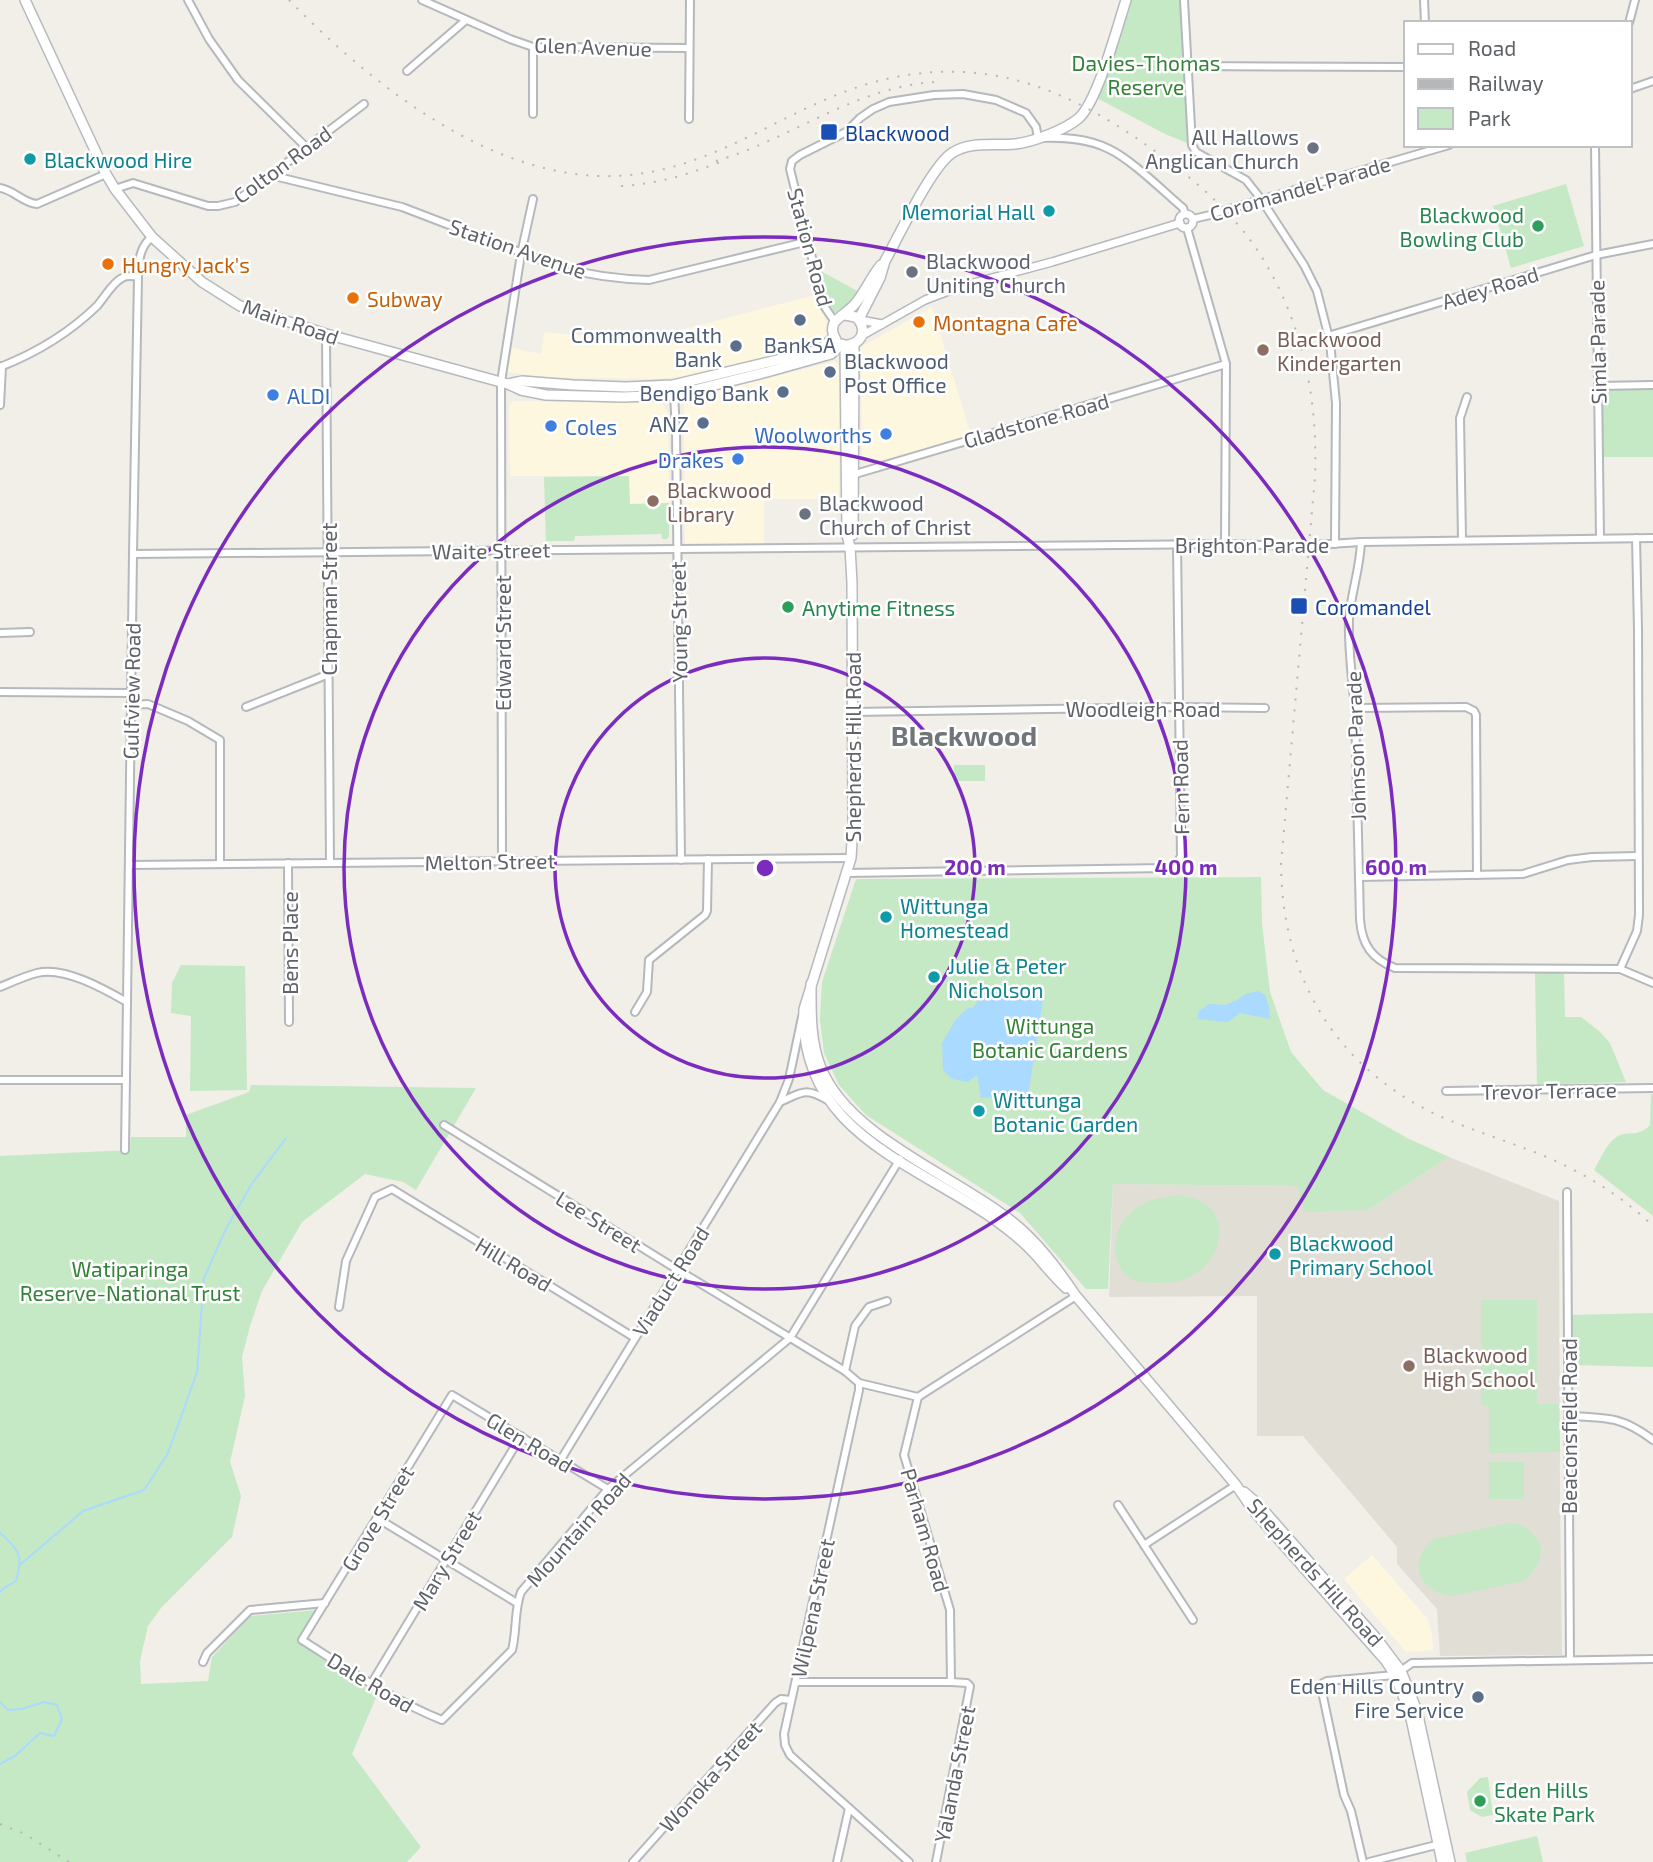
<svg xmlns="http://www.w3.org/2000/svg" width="1653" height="1862" font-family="'Exo 2',sans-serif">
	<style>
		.commercial { fill: #fef7e0 }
		.education { fill: #e1ded6 }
		.green { fill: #c5e8c5 }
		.water { fill: #aadaff }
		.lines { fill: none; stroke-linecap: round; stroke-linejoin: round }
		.stream { stroke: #aadaff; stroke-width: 2 }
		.minor-casing { stroke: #b5b8bc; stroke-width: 10 }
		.tertiary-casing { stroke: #b5b8bc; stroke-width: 10 }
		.secondary-casing { stroke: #b6babf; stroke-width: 12 }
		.minor { stroke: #fff; stroke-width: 6 }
		.tertiary { stroke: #fff; stroke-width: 7 }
		.secondary { stroke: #fff; stroke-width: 9 }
		.rail { stroke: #b6b7b8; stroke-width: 2; stroke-dasharray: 2 9; stroke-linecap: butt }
		.minor-bridge-casing { stroke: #b5b8bc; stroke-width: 10; stroke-linecap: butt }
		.minor-bridge { stroke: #fff; stroke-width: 6 }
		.ring { fill: none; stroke: #7b2cbf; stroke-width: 3.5 }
		.transit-dot { fill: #1a4fb4; stroke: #fff; stroke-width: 2.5 }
		.worship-dot { fill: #6b7280; stroke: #fff; stroke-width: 2.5 }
		.culture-dot { fill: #0f9aa8; stroke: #fff; stroke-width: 2.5 }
		.leisure-dot { fill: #2e9e5b; stroke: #fff; stroke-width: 2.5 }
		.food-dot { fill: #e8710a; stroke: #fff; stroke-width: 2.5 }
		.service-dot { fill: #5c6f8a; stroke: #fff; stroke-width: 2.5 }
		.education-dot { fill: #8d6e63; stroke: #fff; stroke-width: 2.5 }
		.shop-dot { fill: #3f7fe0; stroke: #fff; stroke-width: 2.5 }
		.labels { text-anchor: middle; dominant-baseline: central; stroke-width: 5; stroke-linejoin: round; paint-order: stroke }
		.street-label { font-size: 21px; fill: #5f6368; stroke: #fff }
		.park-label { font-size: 21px; fill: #348238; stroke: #fff }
		.transit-label { font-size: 21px; fill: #164399; stroke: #fff; text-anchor: start }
		.worship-label { font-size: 21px; fill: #5b616d; stroke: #fff; text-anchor: start }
		.culture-label { font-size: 21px; fill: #0d838f; stroke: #fff; text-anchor: start }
		.leisure-label { font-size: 21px; fill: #27864d; stroke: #fff; text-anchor: start }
		.food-label { font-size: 21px; fill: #c56008; stroke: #fff; text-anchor: start }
		.service-label { font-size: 21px; fill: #4e5e75; stroke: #fff; text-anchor: end }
		.education-label { font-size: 21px; fill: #785e54; stroke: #fff; text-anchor: start }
		.shop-label { font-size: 21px; fill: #366cbe; stroke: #fff; text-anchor: start }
		.district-label { font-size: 28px; font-weight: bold; fill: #70757a; stroke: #fff }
		.centre { fill: #7b2cbf; stroke: #fff; stroke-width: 3.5 }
		.ring-label { font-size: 21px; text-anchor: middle; font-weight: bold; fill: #7b2cbf; stroke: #fff; stroke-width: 5; stroke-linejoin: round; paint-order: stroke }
	</style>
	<rect width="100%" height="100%" fill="#f1efe8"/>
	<!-- commercial -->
	<g class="commercial">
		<polygon points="819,294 830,337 823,345 678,377 653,379 545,377 507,372 512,348 541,354 544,332 570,335 654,337"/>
		<polygon points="932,307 971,435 868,464 862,459 861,347"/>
		<polygon points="835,361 839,365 839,499 764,499 764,544 685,545 684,404 688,399"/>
		<polygon points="514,401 662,403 668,412 669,503 630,504 628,476 510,476 509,406"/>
		<polygon points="1372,1555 1427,1618 1432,1632 1433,1650 1406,1652 1344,1579"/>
	</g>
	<!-- education -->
	<polygon class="education" points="1449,1157 1559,1201 1560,1497 1562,1655 1440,1656 1437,1609 1397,1564 1397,1547 1303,1436 1257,1436 1257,1296 1109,1297 1113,1184 1299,1186 1368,1210"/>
	<!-- green -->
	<g class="green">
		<polygon points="1126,0 1184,0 1192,145 1165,134 1093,96"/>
		<polygon points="1566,184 1584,246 1511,268 1493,206"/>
		<path d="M819,270L859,292C852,302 844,309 832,314L827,306Z"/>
		<polygon points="1653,385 1653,457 1599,457 1598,386"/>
		<polygon points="629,476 630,504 669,503 669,536 667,539 662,539 661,534 575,536 574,541 546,541 544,477"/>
		<rect x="954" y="765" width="31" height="16"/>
		<polygon points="1261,877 1262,924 1270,992 1291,1052 1323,1090 1407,1138 1449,1157 1368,1210 1304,1212 1298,1186 1113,1184 1108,1289 1086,1289 1020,1213 866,1115 839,1085 824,1053 820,1019 822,982 856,879"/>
		<polygon points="181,965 245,966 247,1090 190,1091 191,1016 171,1013 172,983"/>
		<polygon points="1535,972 1564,972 1565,1017 1581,1017 1599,1031 1610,1043 1626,1082 1537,1085"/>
		<polygon points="251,1085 476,1088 416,1190 403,1182 365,1174 302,1222 262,1291 250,1326 242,1357 245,1396 230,1462 241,1496 232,1537 161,1608 148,1626 140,1661 141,1684 208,1681 212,1657 250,1616 316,1610 297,1641 377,1695 352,1754 421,1847 407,1862 0,1862 0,1156 130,1150 131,1137 186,1137 186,1115 249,1092"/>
		<path d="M1651,1094H1653V1216L1594,1170C1600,1160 1607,1142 1618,1136C1631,1130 1638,1138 1650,1125Z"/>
		<path d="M1179,1195C1190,1197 1201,1199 1209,1207C1230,1227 1216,1263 1193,1275C1182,1282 1170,1283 1157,1283C1150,1283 1137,1283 1131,1279C1123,1275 1118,1265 1116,1257C1112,1235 1123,1214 1143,1204C1154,1198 1167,1197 1179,1195Z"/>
		<polygon points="1481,1300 1537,1300 1537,1404 1559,1404 1560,1452 1489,1453 1489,1405 1481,1405"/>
		<polygon points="1653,1313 1653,1367 1571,1365 1570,1315"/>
		<rect x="1489" y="1462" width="35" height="37"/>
		<path d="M1508,1523C1524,1523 1534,1532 1541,1546C1541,1561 1536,1571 1524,1581L1451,1596C1417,1591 1407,1561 1434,1539Z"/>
		<polygon points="1488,1777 1493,1815 1482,1817 1470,1810 1467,1792 1480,1778"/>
		<polygon points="1537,1836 1543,1862 1467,1862 1465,1853"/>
	</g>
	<!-- water -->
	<g class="water">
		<path d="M997,991L1007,997C1020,991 1031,992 1044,993L1028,1096C1012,1108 1012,1097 999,1097C994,1096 987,1098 981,1098L977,1075L968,1082L952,1079L943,1070L942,1043L956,1019L968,1008H973L984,992Z"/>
		<polygon points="1258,991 1265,995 1269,1007 1270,1019 1240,1013 1228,1022 1197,1019 1199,1011 1209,1004 1225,1005 1237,1000 1246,994"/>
	</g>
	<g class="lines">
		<!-- stream -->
		<g class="stream">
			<path d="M0,1533C19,1549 24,1556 16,1581L4,1588L0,1592"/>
			<polyline points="21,1564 83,1511 144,1490 168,1453 197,1372 204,1278 226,1229 251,1185 286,1138"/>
			<polyline points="0,1702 8,1710 22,1709 44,1702 57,1705 62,1719 54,1736 40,1733 15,1756 0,1764"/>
		</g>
		<defs>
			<g id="minor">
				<polyline points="188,0 209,39 238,80 306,147"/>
				<polyline points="422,0 510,39 533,47 689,48"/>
				<polyline points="1184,0 1192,145 1196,152 1246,180 1261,199 1304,265 1317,291 1330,342 1336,403 1335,544"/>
				<polyline points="1424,0 1425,23"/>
				<polyline points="1629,23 1635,0"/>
				<polyline points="533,47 533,114"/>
				<polyline points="1188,66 1406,67"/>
				<polyline points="407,71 466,20"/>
				<polyline points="1630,89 1653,81"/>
				<polyline points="689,119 690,0"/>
				<polyline points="1595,145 1600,538"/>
				<path d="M270,175L402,207L559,267C588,275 618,279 649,280L809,241"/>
				<path d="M0,188C14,190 23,203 37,204L106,174"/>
				<polyline points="115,189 133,183 208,206 218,206 235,202 364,104"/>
				<polyline points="1236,207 1449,145"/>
				<polyline points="1193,219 1210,215"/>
				<polyline points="1187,228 1226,364 1225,544"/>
				<path d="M835,322L824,306L790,169L792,161L800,155L846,132L860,118L873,109L889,102L934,95L963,94L996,100L1026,113L1036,127L1038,138C1062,137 1087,138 1109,149C1132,160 1163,191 1183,208L1185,214"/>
				<polyline points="326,334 330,863"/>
				<polyline points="1328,336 1596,255 1653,244"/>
				<path d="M0,367C36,353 69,333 97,306C105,297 112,283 122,278C127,275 133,276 138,277"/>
				<polyline points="1598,386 1653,385"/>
				<polyline points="674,393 676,431 681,860"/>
				<polyline points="0,405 2,366"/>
				<polyline points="852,475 1226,364"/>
				<polyline points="1462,540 1460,418 1467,397"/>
				<path d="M1361,542C1360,569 1351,593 1349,619C1348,648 1352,679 1355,708L1360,920C1362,945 1372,959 1395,968L1620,969L1653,983"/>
				<polyline points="133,554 1225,544 1297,546 1361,542 1653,538"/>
				<polyline points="0,633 30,632"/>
				<polyline points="0,692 131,693"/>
				<polyline points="131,705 148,704 188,721 220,740 220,864"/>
				<polyline points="246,707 329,674"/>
				<polyline points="1355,708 1466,707 1474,711 1476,715 1477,875"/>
				<polyline points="853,712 1179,707 1265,708"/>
				<polyline points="502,861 501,382 521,254 533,199"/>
				<polyline points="288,863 289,1022"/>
				<polyline points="129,865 851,858"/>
				<path d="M847,873L1166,868C1174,866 1178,863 1181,856L1177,544"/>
				<polyline points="1359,877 1523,874 1568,860 1592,857 1638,856"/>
				<polyline points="1620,969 1637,931 1639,915 1638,629 1636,538"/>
				<path d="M0,987C12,982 25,976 37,973C64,966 104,989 127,1002"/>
				<polyline points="635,1012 647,992 649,960 705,915 707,911 708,859"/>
				<polyline points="0,1080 126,1080"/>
				<polyline points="1446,1091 1653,1088"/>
				<path d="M780,1102C803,1092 805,1087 829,1101"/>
				<polyline points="444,1125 678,1270 845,1371 859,1383 859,1390 784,1734 785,1745 790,1755 849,1808 837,1862"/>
				<path d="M125,1150L133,554L138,277C139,261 139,247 152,237"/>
				<polyline points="1567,1192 1570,1659"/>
				<polyline points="339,1307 346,1261 375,1197 392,1189 635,1338"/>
				<polyline points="845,1371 855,1326 869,1307 887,1301"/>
				<polyline points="859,1383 918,1397"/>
				<path d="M1568,1416C1607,1418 1621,1416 1653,1440"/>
				<polyline points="560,1461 780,1102 789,1079 802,1017"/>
				<path d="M608,1489L452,1395L302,1640C348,1669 392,1700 442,1720L512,1650C517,1631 514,1610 521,1592L608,1489L790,1338L900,1159"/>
				<polyline points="1118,1505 1193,1620"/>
				<polyline points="377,1518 517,1603"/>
				<polyline points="1144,1545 1236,1485"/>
				<polyline points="203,1662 207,1653 250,1610 325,1603"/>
				<polyline points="796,1682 951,1682 967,1683 970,1686 936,1862"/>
				<polyline points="951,1682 950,1610 904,1455 918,1397 1076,1296"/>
				<polyline points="371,1684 521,1436"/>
				<polyline points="849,1808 909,1862"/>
				<polyline points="633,1862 775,1703 781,1699 791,1700"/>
				<polyline points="1363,1862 1351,1811 1344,1795 1321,1687 1323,1683 1327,1681 1395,1675 1412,1663 1653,1659"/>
				<polyline points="1369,1862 1440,1844"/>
			</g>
			<g id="tertiary">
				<circle cx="1186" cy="221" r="7"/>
				<polyline points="860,320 882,324"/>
				<polyline points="863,335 925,300 959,287 1052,262 1180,223"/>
			</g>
			<g id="secondary">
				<polyline points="25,0 106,174 115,189 152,237 202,282 240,306 326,334 508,384 521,390 546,395 623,397 674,395 767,372 831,354 842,344"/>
				<path d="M845,315L856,317C867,328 864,342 848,345"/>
				<path d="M859,319L880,278L885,261C899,236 931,167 952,153C970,141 994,146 1015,144C1033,142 1065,130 1079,118C1098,100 1117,28 1126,0"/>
				<path d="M836,340C833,334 831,330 834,323C837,318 849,311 855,304C865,292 871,277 881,265"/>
				<path d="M845,345L847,535L850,547L852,583L853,826L851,858L804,1009C799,1128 906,1160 988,1215C1004,1226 1020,1238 1033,1252C1044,1264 1054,1277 1066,1288"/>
				<polyline points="508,384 522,381 573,385 626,387 673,385 811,352 823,347 834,337"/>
				<polyline points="853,535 854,344"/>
				<path d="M811,984C811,1012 810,1041 821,1068C849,1137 953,1175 1010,1220C1037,1241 1057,1268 1076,1296L1236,1485L1253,1510L1386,1661L1395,1675L1410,1714L1442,1862"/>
				<polyline points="1244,1492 1258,1504 1377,1639 1401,1671 1417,1711 1450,1862"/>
			</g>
		</defs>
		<!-- minor casing -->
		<use href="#minor" class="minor-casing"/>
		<!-- tertiary casing -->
		<use href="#tertiary" class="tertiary-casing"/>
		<!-- secondary casing -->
		<use href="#secondary" class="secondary-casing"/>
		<!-- minor -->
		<use href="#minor" class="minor"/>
		<!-- tertiary -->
		<use href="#tertiary" class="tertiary"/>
		<!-- secondary -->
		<use href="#secondary" class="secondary"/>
		<!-- rail -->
		<g class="rail">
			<path d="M289,0C368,81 480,171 598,176C715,180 790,97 896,77C998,57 1078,95 1159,154C1200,184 1240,219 1266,264C1304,329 1318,403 1315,477L1281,864C1282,976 1334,1066 1437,1115C1471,1130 1507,1141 1542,1155C1582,1172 1621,1195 1653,1226"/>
			<path d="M716,161C791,139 855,87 935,82"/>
			<path d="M621,186C657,184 687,175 720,162"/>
			<polyline points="0,1824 25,1834 69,1862"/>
		</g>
		<defs>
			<polyline id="minor-bridge" points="1210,215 1236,207"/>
		</defs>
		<!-- minor-bridge casing -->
		<use href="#minor-bridge" class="minor-bridge-casing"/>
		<!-- minor-bridge -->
		<use href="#minor-bridge" class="minor-bridge"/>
	</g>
	<!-- distance rings -->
	<g class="ring">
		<circle cx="765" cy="868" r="210"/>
		<circle cx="765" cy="868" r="421"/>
		<circle cx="765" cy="868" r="631"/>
	</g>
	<!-- markers -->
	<g class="transit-dot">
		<rect x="820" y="123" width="18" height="18" rx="3.5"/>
		<rect x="1290" y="597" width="18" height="18" rx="3.5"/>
	</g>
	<g class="worship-dot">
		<circle cx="1313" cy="148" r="7"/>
		<circle cx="912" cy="272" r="7"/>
		<circle cx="805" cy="514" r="7"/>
	</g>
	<g class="culture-dot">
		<circle cx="30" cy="159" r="7"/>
		<circle cx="1049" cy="211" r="7"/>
		<circle cx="886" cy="917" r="7"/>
		<circle cx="934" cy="977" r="7"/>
		<circle cx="979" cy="1111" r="7"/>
		<circle cx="1275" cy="1254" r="7"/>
	</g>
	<g class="leisure-dot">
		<circle cx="1538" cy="226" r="7"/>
		<circle cx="788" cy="607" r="7"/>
		<circle cx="1480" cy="1801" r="7"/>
	</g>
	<g class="food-dot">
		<circle cx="108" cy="264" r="7"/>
		<circle cx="353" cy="298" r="7"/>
		<circle cx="919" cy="322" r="7"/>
	</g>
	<g class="service-dot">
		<circle cx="800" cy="320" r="7"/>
		<circle cx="736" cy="346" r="7"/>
		<circle cx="830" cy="372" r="7"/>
		<circle cx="783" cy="392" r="7"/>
		<circle cx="703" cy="423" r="7"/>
		<circle cx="1478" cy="1697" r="7"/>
	</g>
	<g class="education-dot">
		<circle cx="1263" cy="350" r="7"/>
		<circle cx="653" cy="501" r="7"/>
		<circle cx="1409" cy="1366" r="7"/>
	</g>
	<g class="shop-dot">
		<circle cx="273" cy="395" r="7"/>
		<circle cx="551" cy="426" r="7"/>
		<circle cx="886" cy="434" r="7"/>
		<circle cx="738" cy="459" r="7"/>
	</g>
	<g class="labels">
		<!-- street labels -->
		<g class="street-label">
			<text transform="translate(593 46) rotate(2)">Glen Avenue</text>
			<text transform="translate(282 164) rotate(-36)">Colton Road</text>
			<text transform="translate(1300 188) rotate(-16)">Coromandel Parade</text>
			<text transform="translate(811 247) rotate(75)">Station Road</text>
			<text transform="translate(518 248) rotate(19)">Station Avenue</text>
			<text transform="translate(1490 287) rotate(-17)">Adey Road</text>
			<text transform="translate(291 321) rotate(19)">Main Road</text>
			<text transform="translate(1597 342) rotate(-91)">Simla Parade</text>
			<text transform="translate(1036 420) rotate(-16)">Gladstone Road</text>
			<text x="1252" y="544">Brighton Parade</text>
			<text transform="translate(491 550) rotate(-1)">Waite Street</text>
			<text transform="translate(328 599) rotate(-90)">Chapman Street</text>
			<text transform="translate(678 622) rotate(-91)">Young Street</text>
			<text transform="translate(502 643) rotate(-90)">Edward Street</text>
			<text transform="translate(131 691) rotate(-89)">Gulfview Road</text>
			<text x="1143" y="708">Woodleigh Road</text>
			<text transform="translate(1355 746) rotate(-92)">Johnson Parade</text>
			<text transform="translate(852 747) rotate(-90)">Shepherds Hill Road</text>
			<text transform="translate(1180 787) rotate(-91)">Fern Road</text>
			<text transform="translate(490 861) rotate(-1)">Melton Street</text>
			<text transform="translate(289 943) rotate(-90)">Bens Place</text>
			<text transform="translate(1549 1090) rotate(-1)">Trevor Terrace</text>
			<text transform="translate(599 1221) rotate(32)">Lee Street</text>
			<text transform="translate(514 1264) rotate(31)">Hill Road</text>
			<text transform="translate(670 1281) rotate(-58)">Viaduct Road</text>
			<text transform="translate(1568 1426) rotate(-90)">Beaconsfield Road</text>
			<text transform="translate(530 1442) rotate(31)">Glen Road</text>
			<text transform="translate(377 1518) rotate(-59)">Grove Street</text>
			<text transform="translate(578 1529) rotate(-48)">Mountain Road</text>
			<text transform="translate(926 1530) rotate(74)">Parham Road</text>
			<text transform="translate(446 1560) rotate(-59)">Mary Street</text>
			<text transform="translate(1316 1572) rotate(48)">Shepherds Hill Road</text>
			<text transform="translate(812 1608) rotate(-78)">Wilpena Street</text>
			<text transform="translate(371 1682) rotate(31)">Dale Road</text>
			<text transform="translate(954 1774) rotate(-79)">Yalanda Street</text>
			<text transform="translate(710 1776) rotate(-48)">Wonoka Street</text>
		</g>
		<!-- park labels -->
		<g class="park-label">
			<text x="1146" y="62">Davies-Thomas<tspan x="1146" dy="24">Reserve</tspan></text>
			<text x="1050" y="1025">Wittunga<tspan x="1050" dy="24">Botanic Gardens</tspan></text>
			<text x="130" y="1268">Watiparinga<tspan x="130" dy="24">Reserve-National Trust</tspan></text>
		</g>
		<!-- transit labels -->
		<g class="transit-label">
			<text x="845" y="132">Blackwood</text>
			<text x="1315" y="606">Coromandel</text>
		</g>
		<!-- worship labels -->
		<g class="worship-label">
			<text x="1299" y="136" text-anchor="end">All Hallows<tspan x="1299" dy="24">Anglican Church</tspan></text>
			<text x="926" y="260">Blackwood<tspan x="926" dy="24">Uniting Church</tspan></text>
			<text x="819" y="502">Blackwood<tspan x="819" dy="24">Church of Christ</tspan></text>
		</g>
		<!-- culture labels -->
		<g class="culture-label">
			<text x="44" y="159">Blackwood Hire</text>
			<text x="1035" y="211" text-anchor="end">Memorial Hall</text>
			<text x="900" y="905">Wittunga<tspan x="900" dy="24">Homestead</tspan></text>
			<text x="948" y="965">Julie &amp; Peter<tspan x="948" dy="24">Nicholson</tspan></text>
			<text x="993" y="1099">Wittunga<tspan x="993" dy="24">Botanic Garden</tspan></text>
			<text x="1289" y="1242">Blackwood<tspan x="1289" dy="24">Primary School</tspan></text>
		</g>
		<!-- leisure labels -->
		<g class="leisure-label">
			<text x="1524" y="214" text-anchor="end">Blackwood<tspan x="1524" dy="24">Bowling Club</tspan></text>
			<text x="802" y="607">Anytime Fitness</text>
			<text x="1494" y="1789">Eden Hills<tspan x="1494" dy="24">Skate Park</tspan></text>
		</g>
		<!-- food labels -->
		<g class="food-label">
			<text x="122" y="264">Hungry Jack's</text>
			<text x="367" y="298">Subway</text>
			<text x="933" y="322">Montagna Cafe</text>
		</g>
		<!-- service labels -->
		<g class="service-label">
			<text x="722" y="334">Commonwealth<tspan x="722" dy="24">Bank</tspan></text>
			<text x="800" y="344" text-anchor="middle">BankSA</text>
			<text x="844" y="360" text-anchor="start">Blackwood<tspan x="844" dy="24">Post Office</tspan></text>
			<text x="769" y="392">Bendigo Bank</text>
			<text x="689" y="423">ANZ</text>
			<text x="1464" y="1685">Eden Hills Country<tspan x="1464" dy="24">Fire Service</tspan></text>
		</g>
		<!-- education labels -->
		<g class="education-label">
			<text x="1277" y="338">Blackwood<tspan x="1277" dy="24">Kindergarten</tspan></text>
			<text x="667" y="489">Blackwood<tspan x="667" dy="24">Library</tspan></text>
			<text x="1423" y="1354">Blackwood<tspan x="1423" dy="24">High School</tspan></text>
		</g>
		<!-- shop labels -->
		<g class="shop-label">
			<text x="287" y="395">ALDI</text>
			<text x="565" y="426">Coles</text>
			<text x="872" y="434" text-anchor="end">Woolworths</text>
			<text x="724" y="459" text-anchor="end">Drakes</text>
		</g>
		<!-- district labels -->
		<g class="district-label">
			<text x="964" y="735">Blackwood</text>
		</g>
	</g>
	<circle cx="765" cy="868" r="10" class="centre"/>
	<g class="ring-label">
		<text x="975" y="875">200 m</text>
		<text x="1186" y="875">400 m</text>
		<text x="1396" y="875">600 m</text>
	</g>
	<!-- legend -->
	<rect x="1404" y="21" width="228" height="126" fill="#ffffff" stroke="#bfc1c3" stroke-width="2"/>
	<rect x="1418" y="44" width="35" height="10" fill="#ffffff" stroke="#bfc1c3" stroke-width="2"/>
	<text x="1468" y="56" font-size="21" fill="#5f6368">Road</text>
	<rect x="1418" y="79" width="35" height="10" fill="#b6b7b8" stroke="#bfc1c3" stroke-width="2"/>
	<text x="1468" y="91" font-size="21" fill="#5f6368">Railway</text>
	<rect x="1418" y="108" width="35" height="21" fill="#c5e8c5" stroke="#bfc1c3" stroke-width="2"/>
	<text x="1468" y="126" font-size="21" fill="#5f6368">Park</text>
</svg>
